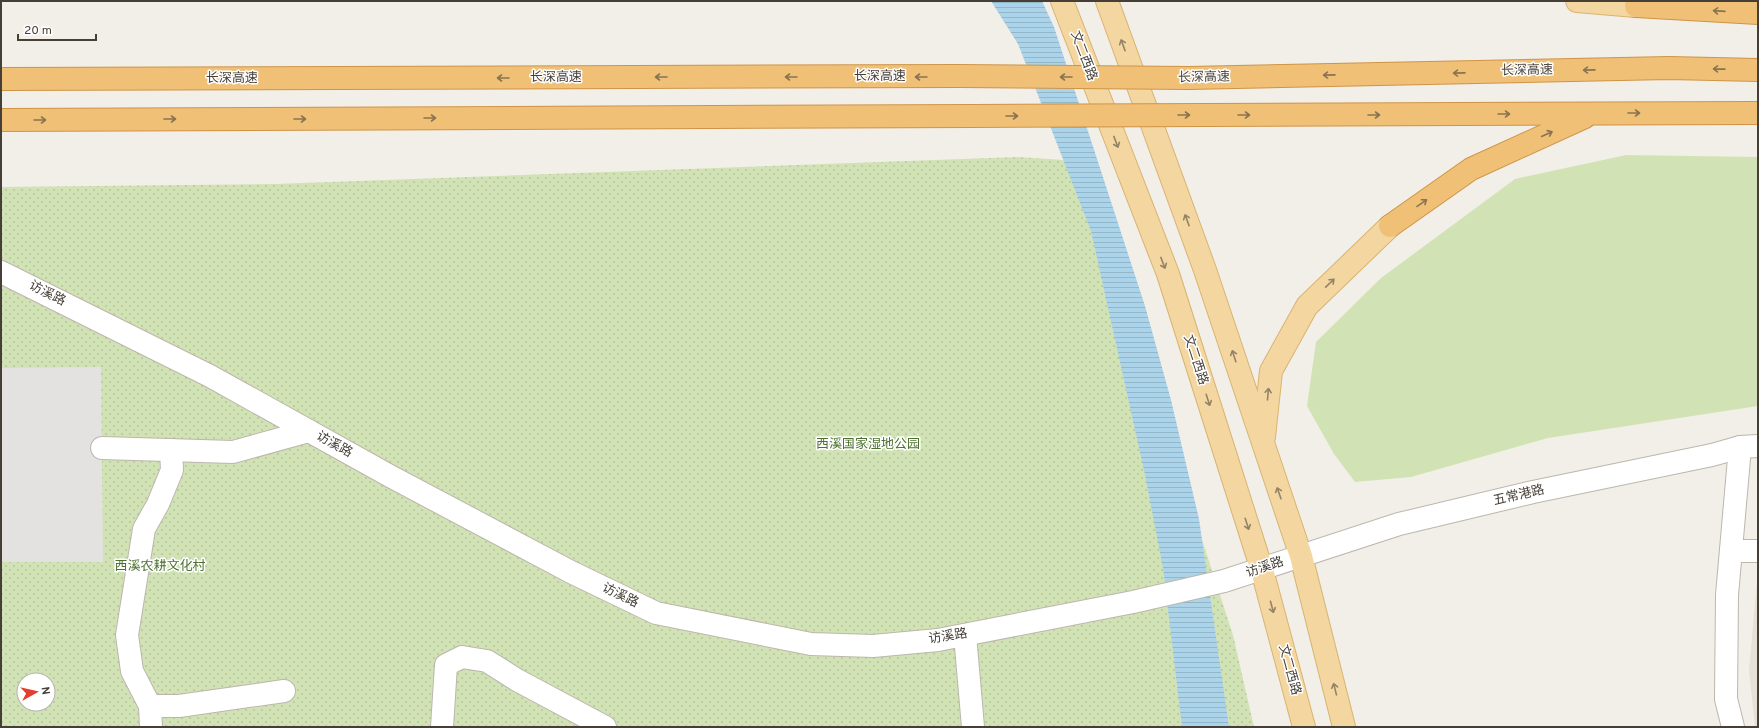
<svg xmlns="http://www.w3.org/2000/svg" width="1759" height="728" font-family="Overpass,'Noto Sans SC',sans-serif">
	<style>
		.residential { fill: #e6e0d7 }
		.grass { fill: #d1e3b5 }
		.park { fill: url(#park-dots); fill-rule: evenodd }
		.parking { fill: #e4e2e0 }
		.water { fill: url(#water-rules) }
		.lines { fill: none; stroke-linecap: round; stroke-linejoin: round }
		.minor-casing { stroke: #bdb6ac; stroke-width: 24 }
		.major-casing { stroke: #d8b371; stroke-width: 24 }
		.highway-casing { stroke: #ce9447; stroke-width: 24 }
		.minor { stroke: #fff; stroke-width: 22 }
		.major { stroke: #f4d7a0; stroke-width: 22 }
		.highway { stroke: #f0c076; stroke-width: 22 }
		.highway-bridge-casing { stroke: #ce9447; stroke-width: 24; stroke-linecap: butt }
		.highway-bridge { stroke: #f0c076; stroke-width: 22 }
		.oneway { stroke: #897351 }
		.oneway2 { stroke: #948367 }
		.labels { text-anchor: middle; dominant-baseline: central; stroke-width: 3; stroke-linejoin: round; paint-order: stroke }
		.street-label { font-size: 13px; fill: #453f38; stroke: #fff }
		.park-label { font-size: 13px; fill: #4d7130; stroke: #fff }
	</style>
	<defs>
		<pattern id="park-dots" width="8" height="8" patternUnits="userSpaceOnUse"><rect width="8" height="8" fill="#d1e3b5"/><path d="M2 2h.1M6 6h.1" fill="none" stroke="#b5c49c" stroke-width="1.8" stroke-linecap="round"/></pattern>
		<pattern id="water-rules" width="6" height="5" patternUnits="userSpaceOnUse"><rect width="6" height="5" fill="#abd3e9"/><path d="M0 2.5h6" fill="none" stroke="#94b6c9"/></pattern>
	</defs>
	<rect width="100%" height="100%" fill="#f2efe8"/>
	<!-- residential -->
	<polygon class="residential" points="1757,582 1758,583 1758,727 1755,727 1749,670"/>
	<!-- grass -->
	<polygon class="grass" points="1626,155 1758,157 1758,406 1548,438 1411,477 1355,482 1334,454 1307,406 1316,342 1381,278 1515,179"/>
	<!-- park -->
	<path class="park" d="M1018,157L1079,161L1233,635L1254,727H1V187L275,184ZM24,680H48V704H24Z"/>
	<!-- parking -->
	<polygon class="parking" points="101,367 103,562 1,562 1,368"/>
	<!-- water -->
	<polygon class="water" points="991,1 1042,1 1054,27 1145,306 1171,400 1199,519 1229,727 1182,727 1163,568 1145,475 1091,231 1018,44"/>
	<g class="lines">
		<defs>
			<g id="minor">
				<polyline points="1,272 210,376 390,476 571,572 656,613 811,644 873,646 938,640 1133,602 1224,581 1399,524 1533,492 1712,455 1740,447 1758,446"/>
				<polyline points="102,448 233,452 309,431"/>
				<polyline points="171,450 172,470 158,504 144,529 127,635 132,671 150,706 179,706 284,691"/>
				<polyline points="1731,551 1758,551"/>
				<polyline points="965,635 973,727"/>
				<polyline points="150,706 151,727"/>
				<polyline points="442,727 446,665 462,657 487,661 517,680 605,727"/>
				<polyline points="1733,727 1726,699 1727,595 1740,447"/>
			</g>
			<g id="major">
				<polyline points="1062,1 1168,274 1262,570 1304,727"/>
				<polyline points="1107,1 1205,270 1301,556 1344,727"/>
				<polyline points="1577,1 1636,6"/>
				<polyline points="1264,437 1271,371 1307,306 1390,226"/>
			</g>
			<g id="highway">
				<polyline points="1636,6 1758,13"/>
				<polyline points="1189,78 1669,68 1758,70"/>
				<polyline points="1,79 960,76"/>
				<polyline points="1205,115 1758,113"/>
				<polyline points="1,120 973,116"/>
				<polyline points="1390,226 1471,169 1585,117"/>
			</g>
		</defs>
		<!-- minor casing -->
		<use href="#minor" class="minor-casing"/>
		<!-- major casing -->
		<use href="#major" class="major-casing"/>
		<!-- highway casing -->
		<use href="#highway" class="highway-casing"/>
		<!-- minor -->
		<use href="#minor" class="minor"/>
		<!-- major -->
		<use href="#major" class="major"/>
		<!-- highway -->
		<use href="#highway" class="highway"/>
		<defs>
			<g id="highway-bridge">
				<polyline points="960,76 1189,78"/>
				<polyline points="973,116 1205,115"/>
			</g>
		</defs>
		<!-- highway-bridge casing -->
		<use href="#highway-bridge" class="highway-bridge-casing"/>
		<!-- highway-bridge -->
		<use href="#highway-bridge" class="highway-bridge"/>
	</g>
	<!-- one-way arrows -->
	<defs><path id="oneway-shaft" d="M-6 0H5M1.5-3L5.5 0L1.5 3" fill="none" stroke-width="1.6" stroke-linecap="round" stroke-linejoin="round"/></defs>
	<g class="oneway">
		<use href="#oneway-shaft" transform="translate(1719 11) rotate(-176)"/>
		<use href="#oneway-shaft" transform="translate(1719 69) rotate(-179)"/>
		<use href="#oneway-shaft" transform="translate(1589 70) rotate(179)"/>
		<use href="#oneway-shaft" transform="translate(1459 73) rotate(179)"/>
		<use href="#oneway-shaft" transform="translate(1329 75) rotate(179)"/>
		<use href="#oneway-shaft" transform="translate(661 77) rotate(180)"/>
		<use href="#oneway-shaft" transform="translate(791 77) rotate(180)"/>
		<use href="#oneway-shaft" transform="translate(921 77) rotate(180)"/>
		<use href="#oneway-shaft" transform="translate(1066 77) rotate(-180)"/>
		<use href="#oneway-shaft" transform="translate(503 78) rotate(180)"/>
		<use href="#oneway-shaft" transform="translate(1634 113)"/>
		<use href="#oneway-shaft" transform="translate(1504 114)"/>
		<use href="#oneway-shaft" transform="translate(1184 115)"/>
		<use href="#oneway-shaft" transform="translate(1244 115)"/>
		<use href="#oneway-shaft" transform="translate(1374 115)"/>
		<use href="#oneway-shaft" transform="translate(1012 116)"/>
		<use href="#oneway-shaft" transform="translate(430 118)"/>
		<use href="#oneway-shaft" transform="translate(170 119)"/>
		<use href="#oneway-shaft" transform="translate(300 119)"/>
		<use href="#oneway-shaft" transform="translate(40 120)"/>
		<use href="#oneway-shaft" transform="translate(1547 134) rotate(-24)"/>
		<use href="#oneway-shaft" transform="translate(1422 203) rotate(-35)"/>
	</g>
	<g class="oneway2">
		<use href="#oneway-shaft" transform="translate(1123 45) rotate(-110)"/>
		<use href="#oneway-shaft" transform="translate(1116 142) rotate(69)"/>
		<use href="#oneway-shaft" transform="translate(1187 220) rotate(-110)"/>
		<use href="#oneway-shaft" transform="translate(1163 263) rotate(69)"/>
		<use href="#oneway-shaft" transform="translate(1330 283) rotate(-44)"/>
		<use href="#oneway-shaft" transform="translate(1234 356) rotate(-108)"/>
		<use href="#oneway-shaft" transform="translate(1268 394) rotate(-85)"/>
		<use href="#oneway-shaft" transform="translate(1208 400) rotate(72)"/>
		<use href="#oneway-shaft" transform="translate(1279 493) rotate(-109)"/>
		<use href="#oneway-shaft" transform="translate(1247 524) rotate(72)"/>
		<use href="#oneway-shaft" transform="translate(1272 607) rotate(75)"/>
		<use href="#oneway-shaft" transform="translate(1335 689) rotate(-104)"/>
	</g>
	<g class="labels">
		<!-- street labels -->
		<g class="street-label">
			<text transform="translate(1083 56) rotate(69)">文二西路</text>
			<text transform="translate(1527 71) rotate(-1)">长深高速</text>
			<text x="880" y="77">长深高速</text>
			<text x="556" y="78">长深高速</text>
			<text transform="translate(1204 78) rotate(-1)">长深高速</text>
			<text x="232" y="79">长深高速</text>
			<text transform="translate(47 294) rotate(27)">访溪路</text>
			<text transform="translate(1195 360) rotate(72)">文二西路</text>
			<text transform="translate(334 445) rotate(29)">访溪路</text>
			<text transform="translate(1519 496) rotate(-13)">五常港路</text>
			<text transform="translate(1265 568) rotate(-18)">访溪路</text>
			<text transform="translate(620 596) rotate(26)">访溪路</text>
			<text transform="translate(948 637) rotate(-9)">访溪路</text>
			<text transform="translate(1289 670) rotate(75)">文二西路</text>
		</g>
		<!-- park labels -->
		<g class="park-label">
			<text x="868" y="445">西溪国家湿地公园</text>
			<text x="160" y="567">西溪农耕文化村</text>
		</g>
	</g>
	<!-- border -->
	<rect width="1759" height="728" fill="none" stroke="#453f38" stroke-width="4"/>
	<!-- north arrow -->
	<g transform="translate(36 692) rotate(82)"><circle r="19" fill="#ffffff" stroke="#b5b2af"/>
	<path d="M0-3L7 15L0 10L-7 15Z" fill="#e53e2d"/>
	<text y="-6" font-size="11" font-weight="bold" text-anchor="middle" fill="#453f38">N</text>
	</g>
	<!-- scale -->
	<path d="M18 34v6h78v-6" fill="none" stroke="#453f38" stroke-width="2"/>
	<text x="24" y="34" font-size="12" fill="#453f38" stroke="#ffffff" stroke-width="3" paint-order="stroke">20 m</text>
</svg>
